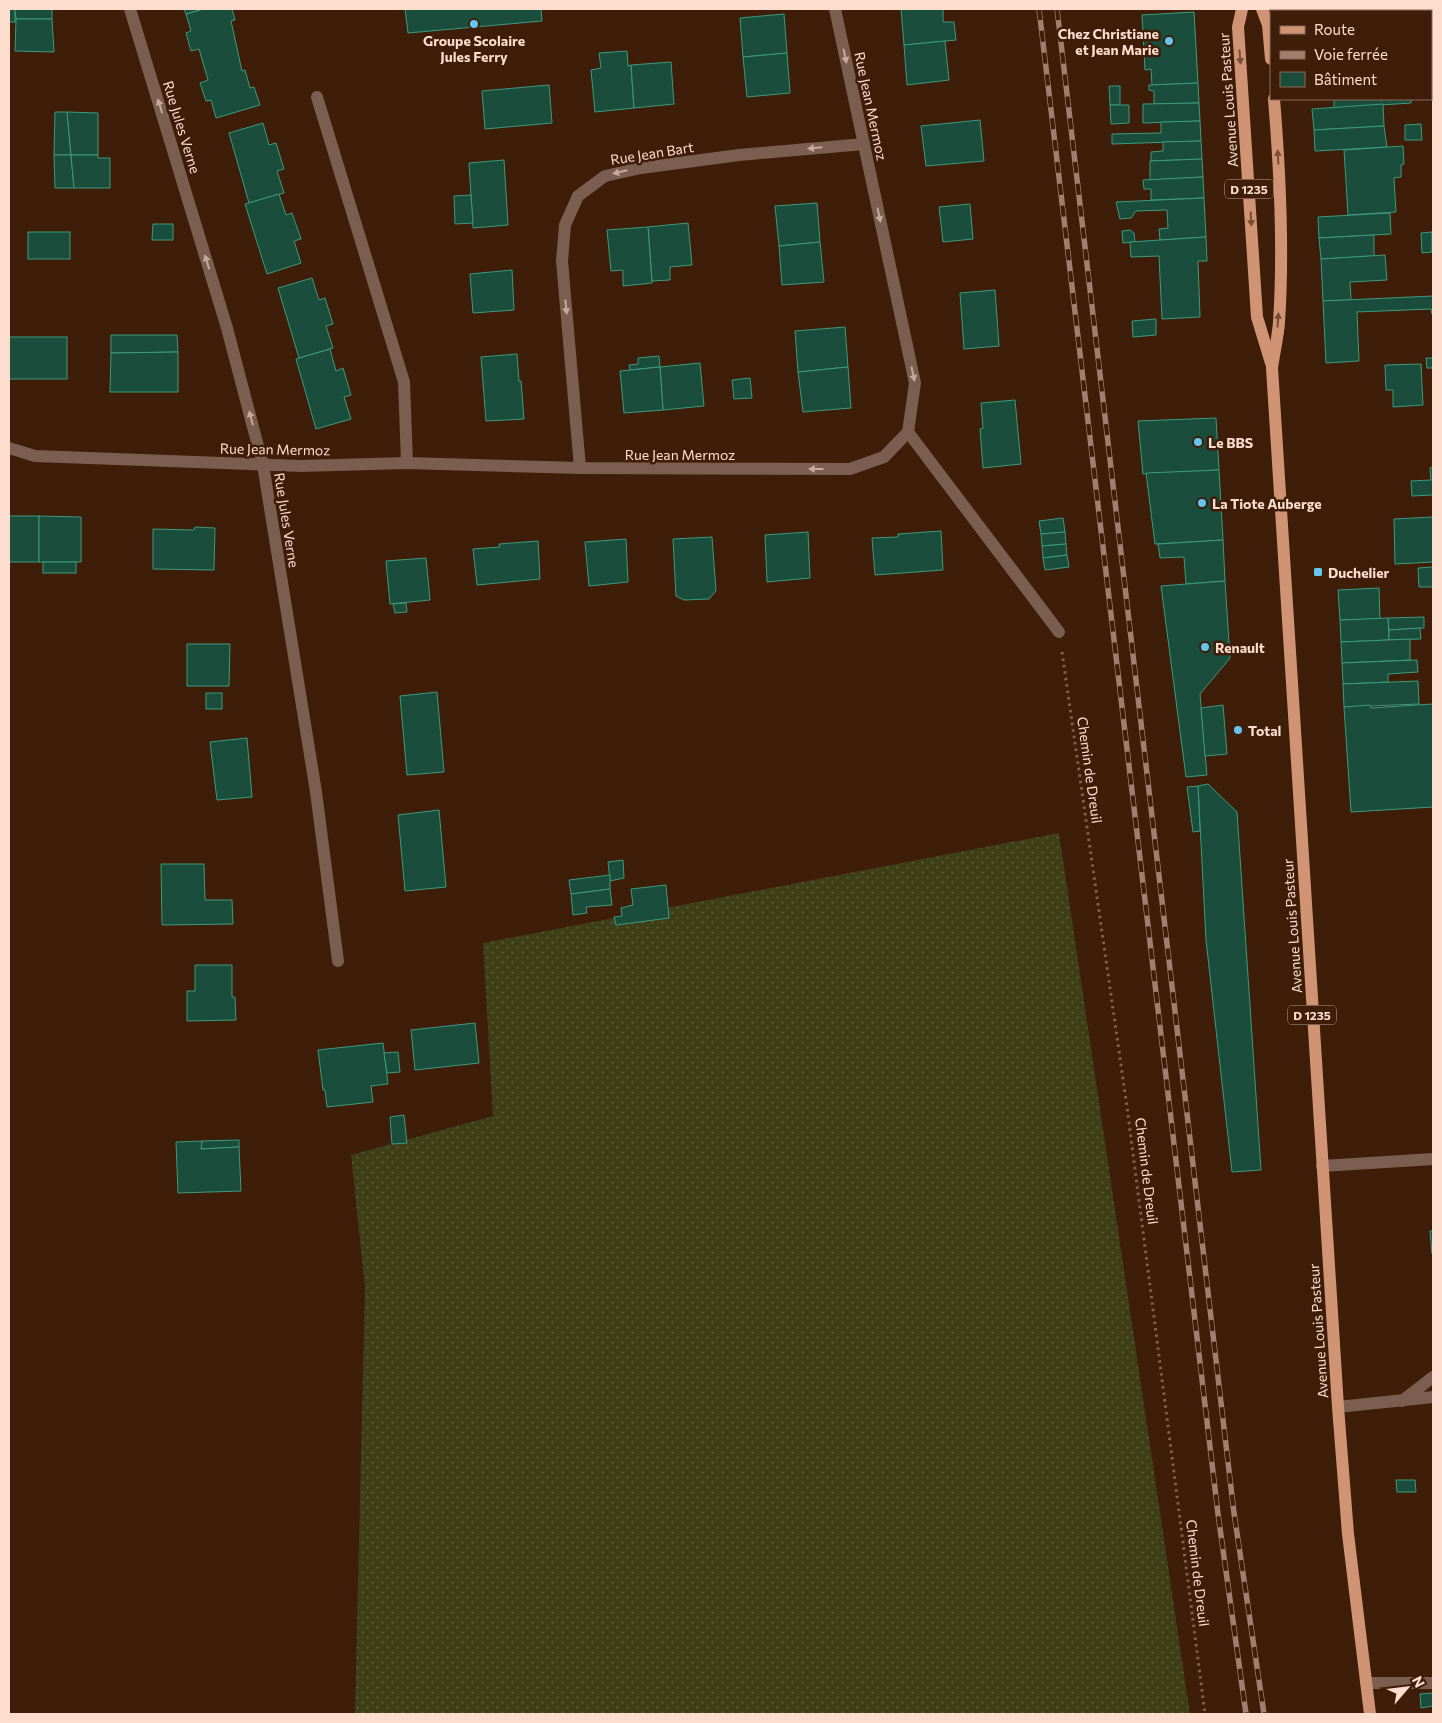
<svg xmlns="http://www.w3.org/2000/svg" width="1442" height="1723" font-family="Commissioner,sans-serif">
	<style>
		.grass { fill: url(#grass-dots) }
		.building { fill: #1b4d3d; stroke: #3c9b7d }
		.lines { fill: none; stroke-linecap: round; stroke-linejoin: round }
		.path { stroke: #80604e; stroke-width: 3; stroke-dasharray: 2.5 4; stroke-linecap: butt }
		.minor { stroke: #7b5e4f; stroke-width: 12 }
		.major { stroke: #d09474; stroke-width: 12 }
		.rail-casing { stroke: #9f7f6d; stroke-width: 5.5 }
		.rail { stroke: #3e1d09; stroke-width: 4; stroke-dasharray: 11; stroke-linecap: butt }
		.oneway { fill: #c8aa9b }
		.oneway2 { fill: #784d34 }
		.poi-dot { fill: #65c5ee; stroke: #3e1d09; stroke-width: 2 }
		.labels { text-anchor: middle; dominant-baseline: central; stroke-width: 5; stroke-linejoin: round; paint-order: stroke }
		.shield { fill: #3e1d09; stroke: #c3a393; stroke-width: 1 }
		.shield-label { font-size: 12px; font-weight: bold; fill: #fcddce }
		.poi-label { font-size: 14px; font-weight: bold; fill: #fcddce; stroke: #3e1d09; text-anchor: start }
		.street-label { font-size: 14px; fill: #fcddce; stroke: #3e1d09 }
	</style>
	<defs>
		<pattern id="grass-dots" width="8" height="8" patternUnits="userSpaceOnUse" patternTransform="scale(1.25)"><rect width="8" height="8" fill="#3f3f17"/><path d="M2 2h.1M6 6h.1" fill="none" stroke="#5c5a38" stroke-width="1.8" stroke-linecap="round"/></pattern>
	</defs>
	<rect width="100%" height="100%" fill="#3e1d09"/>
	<!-- grass -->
	<polygon class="grass" points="1059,833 1190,1714 355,1714 365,1288 351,1155 493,1116 483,943"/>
	<!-- building -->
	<g class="building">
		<rect x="9" y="9" width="6" height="13"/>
		<polygon points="15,9 52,9 52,19 16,19"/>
		<polygon points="184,9 204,9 186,14"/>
		<polygon points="204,9 232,9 235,20 231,21 242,71 245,70 250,88 254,87 260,105 216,118 211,100 206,101 200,83 208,80 199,49 191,51 186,33 191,31 186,14"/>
		<polygon points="405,9 541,9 542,21 408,33"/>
		<polygon points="901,9 943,9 943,22 954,22 956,40 904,45"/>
		<rect x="1329" y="9" width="51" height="2"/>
		<polygon points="1194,12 1198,83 1152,85 1151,69 1145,70 1142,15"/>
		<polygon points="784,14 787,53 743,57 740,18"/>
		<polygon points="16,19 52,19 54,52 15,51"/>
		<polygon points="945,41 949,80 907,85 904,45"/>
		<polygon points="627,51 628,66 631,65 634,108 595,112 591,70 601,68 599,53"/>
		<polygon points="787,53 790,93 747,97 743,57"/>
		<polygon points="671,62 674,104 634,108 631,65"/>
		<polygon points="1198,83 1199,103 1154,104 1154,91 1149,90 1149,85"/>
		<polygon points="549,85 552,123 485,129 482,91"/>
		<polygon points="1109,86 1120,86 1120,105 1110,105"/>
		<polygon points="1334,99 1411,99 1411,103 1334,108"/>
		<polygon points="1199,103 1200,121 1143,123 1143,104"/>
		<polygon points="1383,104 1384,126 1314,130 1312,109"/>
		<polygon points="1110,105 1129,105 1129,123 1111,124"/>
		<polygon points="55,112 67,112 71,155 54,155"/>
		<polygon points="67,112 98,113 98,155 71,155"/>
		<polygon points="980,120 984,161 926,166 921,126"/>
		<polygon points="1200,121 1201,141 1112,144 1112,134 1161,133 1161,122"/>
		<polygon points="263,123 269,145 276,143 284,169 277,171 284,193 249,203 229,133"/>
		<polygon points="1421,124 1422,140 1405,140 1405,125"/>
		<polygon points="1384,126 1387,147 1315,151 1314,130"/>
		<polygon points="1201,141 1202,159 1151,161 1151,152 1163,151 1163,142"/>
		<polygon points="1403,146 1404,164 1401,165 1401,177 1394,178 1396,212 1348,215 1344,150"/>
		<polygon points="54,155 71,155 74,188 55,188"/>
		<polygon points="71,155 98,155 98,158 110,158 110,188 74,188"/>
		<polygon points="1202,159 1203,177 1150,180 1150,161"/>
		<polygon points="504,160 508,225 473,228 469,163"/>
		<polygon points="1203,177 1204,198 1151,200 1151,189 1144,189 1143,180"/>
		<polygon points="279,194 286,215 292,213 301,239 294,241 301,263 267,274 245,204"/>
		<polygon points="471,195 473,223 455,224 454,196"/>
		<polygon points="1204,198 1206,237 1160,240 1159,229 1168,228 1167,210 1136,211 1131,218 1120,219 1116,202"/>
		<polygon points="817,203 820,242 779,246 775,206"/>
		<polygon points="970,204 973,239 943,242 939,207"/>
		<polygon points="1390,213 1391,234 1319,238 1318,217"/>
		<polygon points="688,223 692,265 670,267 670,280 652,281 648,227"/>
		<polygon points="153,224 173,224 173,240 152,240"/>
		<polygon points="648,227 652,283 623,286 623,270 611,271 607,230"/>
		<polygon points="1130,230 1134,233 1135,242 1123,243 1122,231"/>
		<rect x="28" y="232" width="42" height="27"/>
		<polygon points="1432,232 1432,252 1422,253 1421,233"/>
		<polygon points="1374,235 1374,256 1321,259 1319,238"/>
		<polygon points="1206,237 1207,261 1198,261 1200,317 1162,319 1159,256 1131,257 1130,242"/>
		<polygon points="820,242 824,282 782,285 779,246"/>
		<polygon points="1385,255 1387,280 1350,282 1351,300 1323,301 1321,259"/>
		<polygon points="512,270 514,310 473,313 470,274"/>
		<polygon points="312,278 319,300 325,298 333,324 326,326 333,348 299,358 278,288"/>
		<polygon points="995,290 999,346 964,349 960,293"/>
		<polygon points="1433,296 1433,313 1432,314 1431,309 1357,312 1359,361 1326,363 1323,301"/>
		<polygon points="1156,319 1156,335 1133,337 1132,321"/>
		<polygon points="845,327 848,367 798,372 795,331"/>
		<polygon points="111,335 177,335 178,352 111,353"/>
		<rect x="9" y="337" width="58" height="42"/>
		<polygon points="330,349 336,371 343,368 351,395 344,397 351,419 316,429 296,359"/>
		<polygon points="178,352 178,392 110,392 111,353"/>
		<polygon points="517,354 519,381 521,381 524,419 486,421 481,357"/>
		<polygon points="659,356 660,367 630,370 629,365 638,364 638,358"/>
		<polygon points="1426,358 1433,358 1433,368 1427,368"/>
		<polygon points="700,363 704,406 663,410 660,367"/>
		<polygon points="1421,364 1423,405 1393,407 1393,390 1386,390 1385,365"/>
		<polygon points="660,367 663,410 624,413 620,371"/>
		<polygon points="848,367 851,408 803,412 798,372"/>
		<polygon points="750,378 752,398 734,399 732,380"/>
		<polygon points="1015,400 1021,464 983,468 980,429 983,428 981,403"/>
		<polygon points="1216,418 1219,470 1143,474 1138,421"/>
		<polygon points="1433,467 1433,495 1412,496 1411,481 1431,480 1430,468"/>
		<polygon points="1219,470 1223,540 1155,544 1146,473"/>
		<rect x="9" y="516" width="30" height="46"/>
		<polygon points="39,516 81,517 81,562 39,562"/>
		<polygon points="1433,517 1433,562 1395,564 1394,519"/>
		<polygon points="1063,518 1065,532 1041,534 1039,521"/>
		<polygon points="195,527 215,528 214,570 153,569 153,529 194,530"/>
		<polygon points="941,531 943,570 875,575 872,538 898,537 898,534"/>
		<polygon points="808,532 810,578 767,582 765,535"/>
		<polygon points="1065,532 1066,544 1042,546 1041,534"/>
		<polygon points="712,537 716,591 709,599 684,600 676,596 673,539"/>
		<polygon points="626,539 628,582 589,586 585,542"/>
		<polygon points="1223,540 1225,581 1186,584 1184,557 1160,558 1158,544"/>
		<polygon points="538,541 540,579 477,585 473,549 500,547 499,544"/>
		<polygon points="1066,544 1067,555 1043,558 1042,546"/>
		<polygon points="1067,555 1069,567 1045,570 1043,558"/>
		<polygon points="426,558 430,600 390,604 386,561"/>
		<rect x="43" y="562" width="33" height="11"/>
		<polygon points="1433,567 1433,587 1419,587 1418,568"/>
		<polygon points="1225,581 1230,658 1200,694 1207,775 1186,777 1161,586"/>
		<polygon points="1379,588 1380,619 1340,620 1338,590"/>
		<polygon points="406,603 407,612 395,613 393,604"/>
		<polygon points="1424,617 1424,628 1389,630 1388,618"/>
		<polygon points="1388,618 1389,640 1341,642 1340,620"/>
		<polygon points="1420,628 1421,639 1389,640 1389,630"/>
		<polygon points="1410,639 1410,660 1342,663 1341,642"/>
		<polygon points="187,644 230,644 229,686 187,686"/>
		<polygon points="1417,660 1418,672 1388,674 1388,682 1343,684 1342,663"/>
		<polygon points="1418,681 1419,704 1344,707 1343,684"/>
		<polygon points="437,692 444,772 407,775 400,696"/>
		<rect x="206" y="693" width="16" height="16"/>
		<polygon points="1433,704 1433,807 1351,812 1344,707 1370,705 1371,708"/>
		<polygon points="1223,705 1227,754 1205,756 1201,708"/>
		<polygon points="247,738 252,797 217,800 210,742"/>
		<polygon points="1208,784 1237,812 1261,1170 1232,1172 1206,940 1198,786"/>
		<polygon points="1198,786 1200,831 1193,832 1187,787"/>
		<polygon points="439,810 446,887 405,891 398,815"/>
		<polygon points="623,860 624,878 610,881 608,862"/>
		<polygon points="161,864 204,864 205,900 232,900 233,924 162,925"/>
		<polygon points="610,875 610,889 571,894 569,880"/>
		<polygon points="666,885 669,918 616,925 614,917 622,916 621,908 633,905 631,889"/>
		<polygon points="610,889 612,905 586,907 587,913 573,915 571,894"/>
		<polygon points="195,965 232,965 232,997 235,997 236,1020 187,1021 187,991 195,991"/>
		<polygon points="475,1023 479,1063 415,1070 411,1030"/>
		<polygon points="383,1043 388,1084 371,1086 373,1102 327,1107 325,1090 323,1090 318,1050"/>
		<polygon points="398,1052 400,1072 387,1073 384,1053"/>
		<polygon points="404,1115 407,1143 392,1144 390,1117"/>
		<polygon points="239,1140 239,1147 201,1149 202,1141"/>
		<polygon points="202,1141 201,1149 239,1147 241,1191 178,1193 176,1142"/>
		<polygon points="1430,1231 1433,1231 1433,1254 1432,1254"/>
		<polygon points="1396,1480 1415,1480 1416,1492 1397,1492"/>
		<polygon points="1433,1693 1433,1706 1421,1708 1420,1694"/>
	</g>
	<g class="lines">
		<!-- path -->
		<polyline class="path" points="1062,652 1127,1107 1205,1714"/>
		<!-- minor -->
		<g class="minor">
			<polyline points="130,9 227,328 263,465 316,792 338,961"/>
			<polyline points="317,97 404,382 407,463"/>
			<polyline points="908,432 1059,632"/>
			<polyline points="9,448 35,456 301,466 407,463 580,468 850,469 884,457 908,432 915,383 835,9"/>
			<polyline points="580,468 562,261 565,225 578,196 605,176 641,168 739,155 864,144"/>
			<polyline points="1322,1166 1433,1159"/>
			<polyline points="1402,1401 1433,1377"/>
			<polyline points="1338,1407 1433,1397"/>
			<polyline points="1366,1683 1433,1683"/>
		</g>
		<!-- major -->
		<g class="major">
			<polyline points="1242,9 1238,27 1257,317 1271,363"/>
			<polyline points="1262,9 1268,25 1271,59"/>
			<path d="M1274,99C1280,172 1284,248 1279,322C1278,337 1274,353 1272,368L1338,1407L1348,1534L1370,1714"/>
		</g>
		<defs>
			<g id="rail">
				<polyline points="1039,9 1218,1514 1246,1714"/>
				<polyline points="1057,9 1234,1513 1264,1714"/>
			</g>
		</defs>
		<!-- rail casing -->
		<use href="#rail" class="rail-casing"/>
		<!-- rail -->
		<use href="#rail" class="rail"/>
	</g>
	<!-- one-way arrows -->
	<defs><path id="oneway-solid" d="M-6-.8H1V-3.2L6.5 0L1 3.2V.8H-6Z" transform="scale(1.25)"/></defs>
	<g class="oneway">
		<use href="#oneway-solid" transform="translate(845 56) rotate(78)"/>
		<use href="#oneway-solid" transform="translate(160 106) rotate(-107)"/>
		<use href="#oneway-solid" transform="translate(815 148) rotate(175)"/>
		<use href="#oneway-solid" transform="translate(620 172) rotate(167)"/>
		<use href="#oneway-solid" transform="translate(879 215) rotate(78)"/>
		<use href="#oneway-solid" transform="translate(207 262) rotate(-107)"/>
		<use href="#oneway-solid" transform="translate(566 307) rotate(85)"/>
		<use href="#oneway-solid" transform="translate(913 374) rotate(78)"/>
		<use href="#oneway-solid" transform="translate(251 418) rotate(-105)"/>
		<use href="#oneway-solid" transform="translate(816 469) rotate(-180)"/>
	</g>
	<g class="oneway2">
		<use href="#oneway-solid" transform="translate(1240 57) rotate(86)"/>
		<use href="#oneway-solid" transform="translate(1278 157) rotate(-93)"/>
		<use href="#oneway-solid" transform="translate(1251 219) rotate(87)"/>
		<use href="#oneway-solid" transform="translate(1278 320) rotate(-86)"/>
	</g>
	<!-- markers -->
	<g class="poi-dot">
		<circle cx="474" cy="24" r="5"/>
		<circle cx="1169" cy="41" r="5"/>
		<circle cx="1198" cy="442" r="5"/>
		<circle cx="1202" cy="503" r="5"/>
		<rect x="1313" y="567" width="10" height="10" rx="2.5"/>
		<circle cx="1205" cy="647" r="5"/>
		<circle cx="1238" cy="730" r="5"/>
	</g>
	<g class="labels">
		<!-- shield labels -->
		<g class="shield">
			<rect x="1225" y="179.5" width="48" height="19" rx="4"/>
			<rect x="1288" y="1005.5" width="48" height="19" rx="4"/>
		</g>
		<g class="shield-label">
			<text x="1249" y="189">D 1235</text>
			<text x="1312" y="1015">D 1235</text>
		</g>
		<!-- poi labels -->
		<g class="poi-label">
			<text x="1159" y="33" text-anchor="end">Chez Christiane<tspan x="1159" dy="16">et Jean Marie</tspan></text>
			<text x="474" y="40" text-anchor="middle">Groupe Scolaire<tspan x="474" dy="16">Jules Ferry</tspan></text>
			<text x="1208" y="442">Le BBS</text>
			<text x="1212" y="503">La Tiote Auberge</text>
			<text x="1328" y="572">Duchelier</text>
			<text x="1215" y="647">Renault</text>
			<text x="1248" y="730">Total</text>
		</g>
		<!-- street labels -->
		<g class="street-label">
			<text transform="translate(1228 100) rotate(-94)">Avenue Louis Pasteur</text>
			<text transform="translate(871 106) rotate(78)">Rue Jean Mermoz</text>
			<text transform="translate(182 127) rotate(73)">Rue Jules Verne</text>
			<text transform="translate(652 153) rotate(-9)">Rue Jean Bart</text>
			<text transform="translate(275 449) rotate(1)">Rue Jean Mermoz</text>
			<text x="680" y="454">Rue Jean Mermoz</text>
			<text transform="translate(287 520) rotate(81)">Rue Jules Verne</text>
			<text transform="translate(1090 770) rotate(82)">Chemin de Dreuil</text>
			<text transform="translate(1292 926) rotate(-94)">Avenue Louis Pasteur</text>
			<text transform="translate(1147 1171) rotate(83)">Chemin de Dreuil</text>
			<text transform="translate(1318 1331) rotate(-94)">Avenue Louis Pasteur</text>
			<text transform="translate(1198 1573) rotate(83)">Chemin de Dreuil</text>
		</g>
	</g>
	<!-- border -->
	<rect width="1442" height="1723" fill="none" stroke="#fcddce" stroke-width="20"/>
	<!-- legend -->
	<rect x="1270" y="10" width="162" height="90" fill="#3e1d09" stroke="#8a6a58"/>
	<rect x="1280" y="26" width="25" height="8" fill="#d09474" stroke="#8a6a58"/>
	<text x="1314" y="35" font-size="15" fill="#fcddce">Route</text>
	<rect x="1280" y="51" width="25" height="8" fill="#9f7f6d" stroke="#8a6a58"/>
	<text x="1314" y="60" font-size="15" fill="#fcddce">Voie ferrée</text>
	<rect x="1280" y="72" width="25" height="15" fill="#1b4d3d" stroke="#8a6a58"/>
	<text x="1314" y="85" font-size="15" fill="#fcddce">Bâtiment</text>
	<!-- north arrow -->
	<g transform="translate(1407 1688) rotate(62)" stroke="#3e1d09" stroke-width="4" paint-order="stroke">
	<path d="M0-4L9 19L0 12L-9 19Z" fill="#fcddce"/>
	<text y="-8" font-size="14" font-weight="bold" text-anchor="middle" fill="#fcddce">N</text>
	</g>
</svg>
